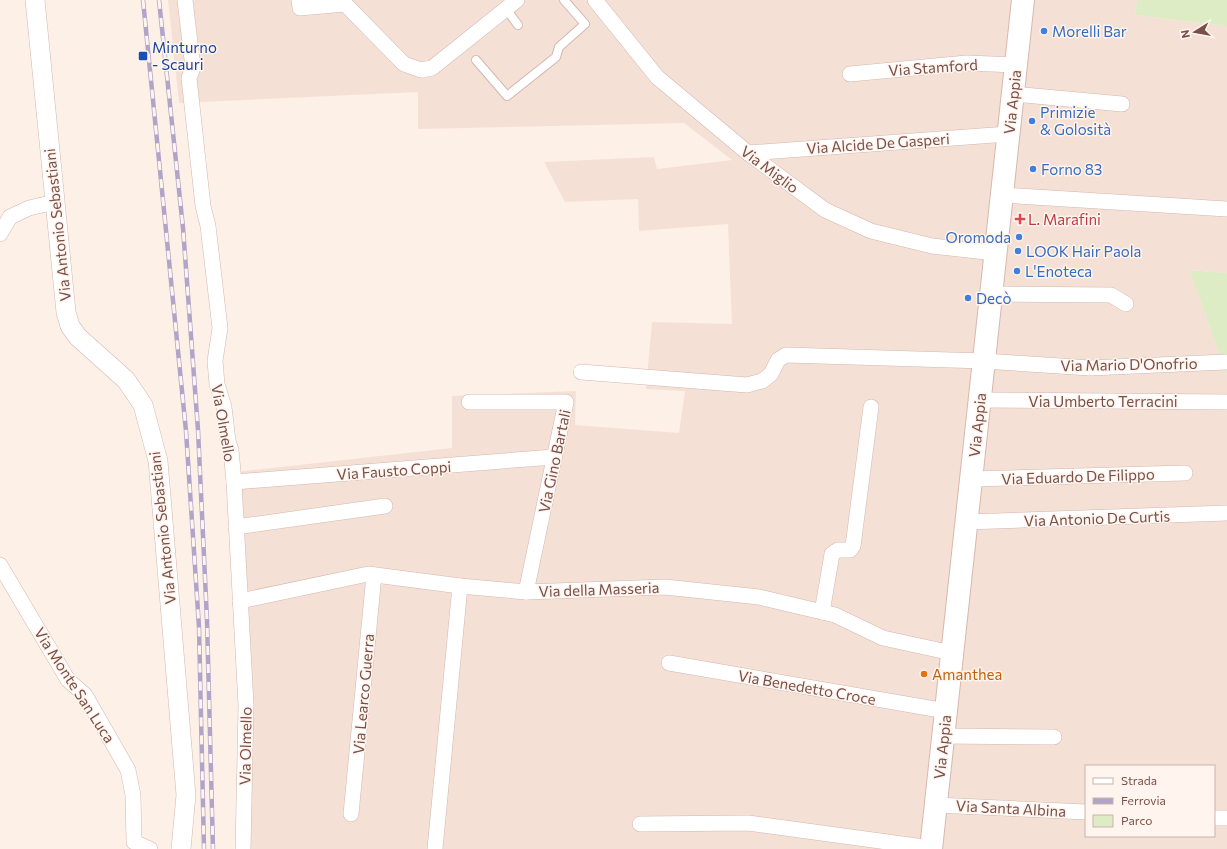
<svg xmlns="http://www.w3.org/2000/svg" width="1227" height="849" font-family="Commissioner,sans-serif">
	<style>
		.residential { fill: #f5e0d5; fill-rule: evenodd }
		.green { fill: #ddecc4 }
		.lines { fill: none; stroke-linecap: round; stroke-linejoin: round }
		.service-casing { stroke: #d3b7ae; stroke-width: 10 }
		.minor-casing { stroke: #d3b7ae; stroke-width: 16 }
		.tertiary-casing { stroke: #d3b7ae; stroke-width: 20 }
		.secondary-casing { stroke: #d8b7ae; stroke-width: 24 }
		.service { stroke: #fff; stroke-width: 8 }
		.minor { stroke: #fff; stroke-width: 15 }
		.tertiary { stroke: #fff; stroke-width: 19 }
		.secondary { stroke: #fff; stroke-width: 22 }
		.rail-casing { stroke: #b0a4c9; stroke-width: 4.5 }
		.rail { stroke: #fff5ee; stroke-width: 3; stroke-dasharray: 9; stroke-linecap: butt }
		.shop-dot { fill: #3f7fe0; stroke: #fff5ee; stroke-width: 1.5 }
		.transit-dot { fill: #1a4fb4; stroke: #fff5ee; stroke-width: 1.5 }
		.health-dot { fill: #e0444e; stroke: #fff5ee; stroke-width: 1.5 }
		.food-dot { fill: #e8710a; stroke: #fff5ee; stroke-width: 1.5 }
		.labels { text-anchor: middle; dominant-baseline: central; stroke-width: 3; stroke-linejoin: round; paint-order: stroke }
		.shop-label { font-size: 15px; fill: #366cbe; stroke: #fff5ee; text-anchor: start }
		.transit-label { font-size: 15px; fill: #164399; stroke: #fff5ee; text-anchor: start }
		.street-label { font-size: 15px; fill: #795049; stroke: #fff5ee }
		.health-label { font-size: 15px; fill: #be3a42; stroke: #fff5ee; text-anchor: start }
		.food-label { font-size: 15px; fill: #c56008; stroke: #fff5ee; text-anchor: start }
	</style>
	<rect width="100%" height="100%" fill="#fdf0e7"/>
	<!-- residential -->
	<path class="residential" d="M168,0H1137L1135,15L1227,26V273L1189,270L1227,375V849H236L240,702L226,473L452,448V396L576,391L575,425L679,433L685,391L646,389L652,322L732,324L728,224L639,231L638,199L565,202L544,162L654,157L657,169L732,160L684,123L418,129V92L179,103ZM1086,766H1214V836H1086Z"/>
	<!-- green -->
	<g class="green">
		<polygon points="1137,0 1227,0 1227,26 1135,15"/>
		<polygon points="1189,270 1227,273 1227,375"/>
	</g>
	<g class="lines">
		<defs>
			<g id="service">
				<polyline points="506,9 518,25"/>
				<polyline points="476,60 507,96 556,57 559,47 585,24 564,0"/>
			</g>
			<g id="minor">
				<polyline points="185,0 193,68 189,78 203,206 208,226 220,328 215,361 217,384 224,407 228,441 231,450 234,482 246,705 243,849"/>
				<polyline points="299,0 300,8 345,4 404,64 421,70 432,68 517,0"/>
				<polyline points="595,0 657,77 748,153 825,210 871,231 932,246 995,253"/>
				<polyline points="850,74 967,63 1016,65"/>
				<polyline points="1013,94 1122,104"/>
				<polyline points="748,153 1008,134"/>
				<polyline points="1002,195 1227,209"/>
				<polyline points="0,234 10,217 29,208 55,202"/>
				<polyline points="991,294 1111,295 1126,304"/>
				<polyline points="581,372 747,385 762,381 771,374 778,360 786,355 984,361 1090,368 1226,362"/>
				<polyline points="979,400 1227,402"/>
				<polyline points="469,402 566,402 526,592"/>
				<polyline points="971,479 1185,473"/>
				<polyline points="234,482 554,457"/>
				<polyline points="966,522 1227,513"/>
				<polyline points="236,527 385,506"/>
				<polyline points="0,565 68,680 85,695 128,770 133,795 134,842 150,849"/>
				<polyline points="240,601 368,574 460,586 526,592 665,587 759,597 835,615 883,638 952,653"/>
				<polyline points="822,612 832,554 838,550 850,550 853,546 871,407"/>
				<polyline points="669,663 946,711"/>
				<polyline points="943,736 1054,737"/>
				<polyline points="935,805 1086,812"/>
				<polyline points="351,814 374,575"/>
				<polyline points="1214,818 1227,818"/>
				<polyline points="640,824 748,823 931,848"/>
				<polyline points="435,849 460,586"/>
			</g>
			<polyline id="tertiary" points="35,0 66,312 70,326 78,337 126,380 143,405 158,461 186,795 181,849"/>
			<polyline id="secondary" points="931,849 1023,0"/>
		</defs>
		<!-- service casing -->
		<use href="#service" class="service-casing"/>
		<!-- minor casing -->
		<use href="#minor" class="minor-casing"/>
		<!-- tertiary casing -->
		<use href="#tertiary" class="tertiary-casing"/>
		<!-- secondary casing -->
		<use href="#secondary" class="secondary-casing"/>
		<!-- service -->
		<use href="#service" class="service"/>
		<!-- minor -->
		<use href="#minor" class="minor"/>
		<!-- tertiary -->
		<use href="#tertiary" class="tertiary"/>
		<!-- secondary -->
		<use href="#secondary" class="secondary"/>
		<defs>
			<g id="rail">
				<polyline points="143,0 186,431 199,627 204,849"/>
				<polyline points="159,0 183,228 198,430 207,620 213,849"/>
			</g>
		</defs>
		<!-- rail casing -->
		<use href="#rail" class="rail-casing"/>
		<!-- rail -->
		<use href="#rail" class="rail"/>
	</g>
	<!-- markers -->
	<g class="shop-dot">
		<circle cx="1044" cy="31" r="4"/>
		<circle cx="1032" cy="121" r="4"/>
		<circle cx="1033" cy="169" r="4"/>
		<circle cx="1019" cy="237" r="4"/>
		<circle cx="1018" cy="251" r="4"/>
		<circle cx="1017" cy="271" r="4"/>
		<circle cx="968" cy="298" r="4"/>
	</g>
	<rect class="transit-dot" x="138" y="51" width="10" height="10" rx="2"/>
	<path class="health-dot" d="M1018 213h4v4h4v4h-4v4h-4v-4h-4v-4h4z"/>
	<circle class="food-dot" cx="924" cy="674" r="4"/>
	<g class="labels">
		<!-- shop labels -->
		<g class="shop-label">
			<text x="1052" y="31">Morelli Bar</text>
			<text x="1040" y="112">Primizie<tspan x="1040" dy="17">&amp; Golosità</tspan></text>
			<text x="1041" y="169">Forno 83</text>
			<text x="1011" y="237" text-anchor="end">Oromoda</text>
			<text x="1026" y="251">LOOK Hair Paola</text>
			<text x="1025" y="271">L'Enoteca</text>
			<text x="976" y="298">Decò</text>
		</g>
		<!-- transit labels -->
		<g class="transit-label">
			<text x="152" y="47">Minturno<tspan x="152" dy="17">- Scauri</tspan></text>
		</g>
		<!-- street labels -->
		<g class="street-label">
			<text transform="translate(933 67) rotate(-4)">Via Stamford</text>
			<text transform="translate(1012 102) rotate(-84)">Via Appia</text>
			<text transform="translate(878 143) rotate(-4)">Via Alcide De Gasperi</text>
			<text transform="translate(770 169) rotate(37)">Via Miglio</text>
			<text transform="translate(57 225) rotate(-96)">Via Antonio Sebastiani</text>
			<text transform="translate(1129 364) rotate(-1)">Via Mario D'Onofrio</text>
			<text x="1103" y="401">Via Umberto Terracini</text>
			<text transform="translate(224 423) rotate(80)">Via Olmello</text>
			<text transform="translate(977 425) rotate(-84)">Via Appia</text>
			<text transform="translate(554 461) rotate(-78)">Via Gino Bartali</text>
			<text transform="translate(394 470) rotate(-4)">Via Fausto Coppi</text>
			<text transform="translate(1078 476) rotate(-2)">Via Eduardo De Filippo</text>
			<text transform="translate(1097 518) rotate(-2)">Via Antonio De Curtis</text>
			<text transform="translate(162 528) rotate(-96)">Via Antonio Sebastiani</text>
			<text transform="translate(599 589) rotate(-2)">Via della Masseria</text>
			<text transform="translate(75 685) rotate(57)">Via Monte San Luca</text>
			<text transform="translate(807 687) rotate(10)">Via Benedetto Croce</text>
			<text transform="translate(363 694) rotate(-85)">Via Learco Guerra</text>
			<text transform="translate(245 746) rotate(-89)">Via Olmello</text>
			<text transform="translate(942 747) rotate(-84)">Via Appia</text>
			<text transform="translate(1011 808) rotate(3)">Via Santa Albina</text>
		</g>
		<!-- health labels -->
		<g class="health-label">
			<text x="1028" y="219">L. Marafini</text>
		</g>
		<!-- food labels -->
		<g class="food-label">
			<text x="932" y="674">Amanthea</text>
		</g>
	</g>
	<!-- legend -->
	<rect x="1085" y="765" width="130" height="72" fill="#fff5ee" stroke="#c9b3ac"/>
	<rect x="1093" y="778" width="20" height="6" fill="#ffffff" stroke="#c9b3ac"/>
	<text x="1121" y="785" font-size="12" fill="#795049">Strada</text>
	<rect x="1093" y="798" width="20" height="6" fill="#b0a4c9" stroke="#c9b3ac"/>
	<text x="1121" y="805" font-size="12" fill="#795049">Ferrovia</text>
	<rect x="1093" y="815" width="20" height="12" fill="#ddecc4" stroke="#c9b3ac"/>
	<text x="1121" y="825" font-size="12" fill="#795049">Parco</text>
	<!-- north arrow -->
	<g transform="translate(1195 32) rotate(259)" stroke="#fff5ee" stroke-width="3" paint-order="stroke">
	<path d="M0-3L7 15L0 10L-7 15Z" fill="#795049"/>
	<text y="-6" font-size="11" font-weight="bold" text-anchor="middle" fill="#795049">N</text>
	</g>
</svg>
